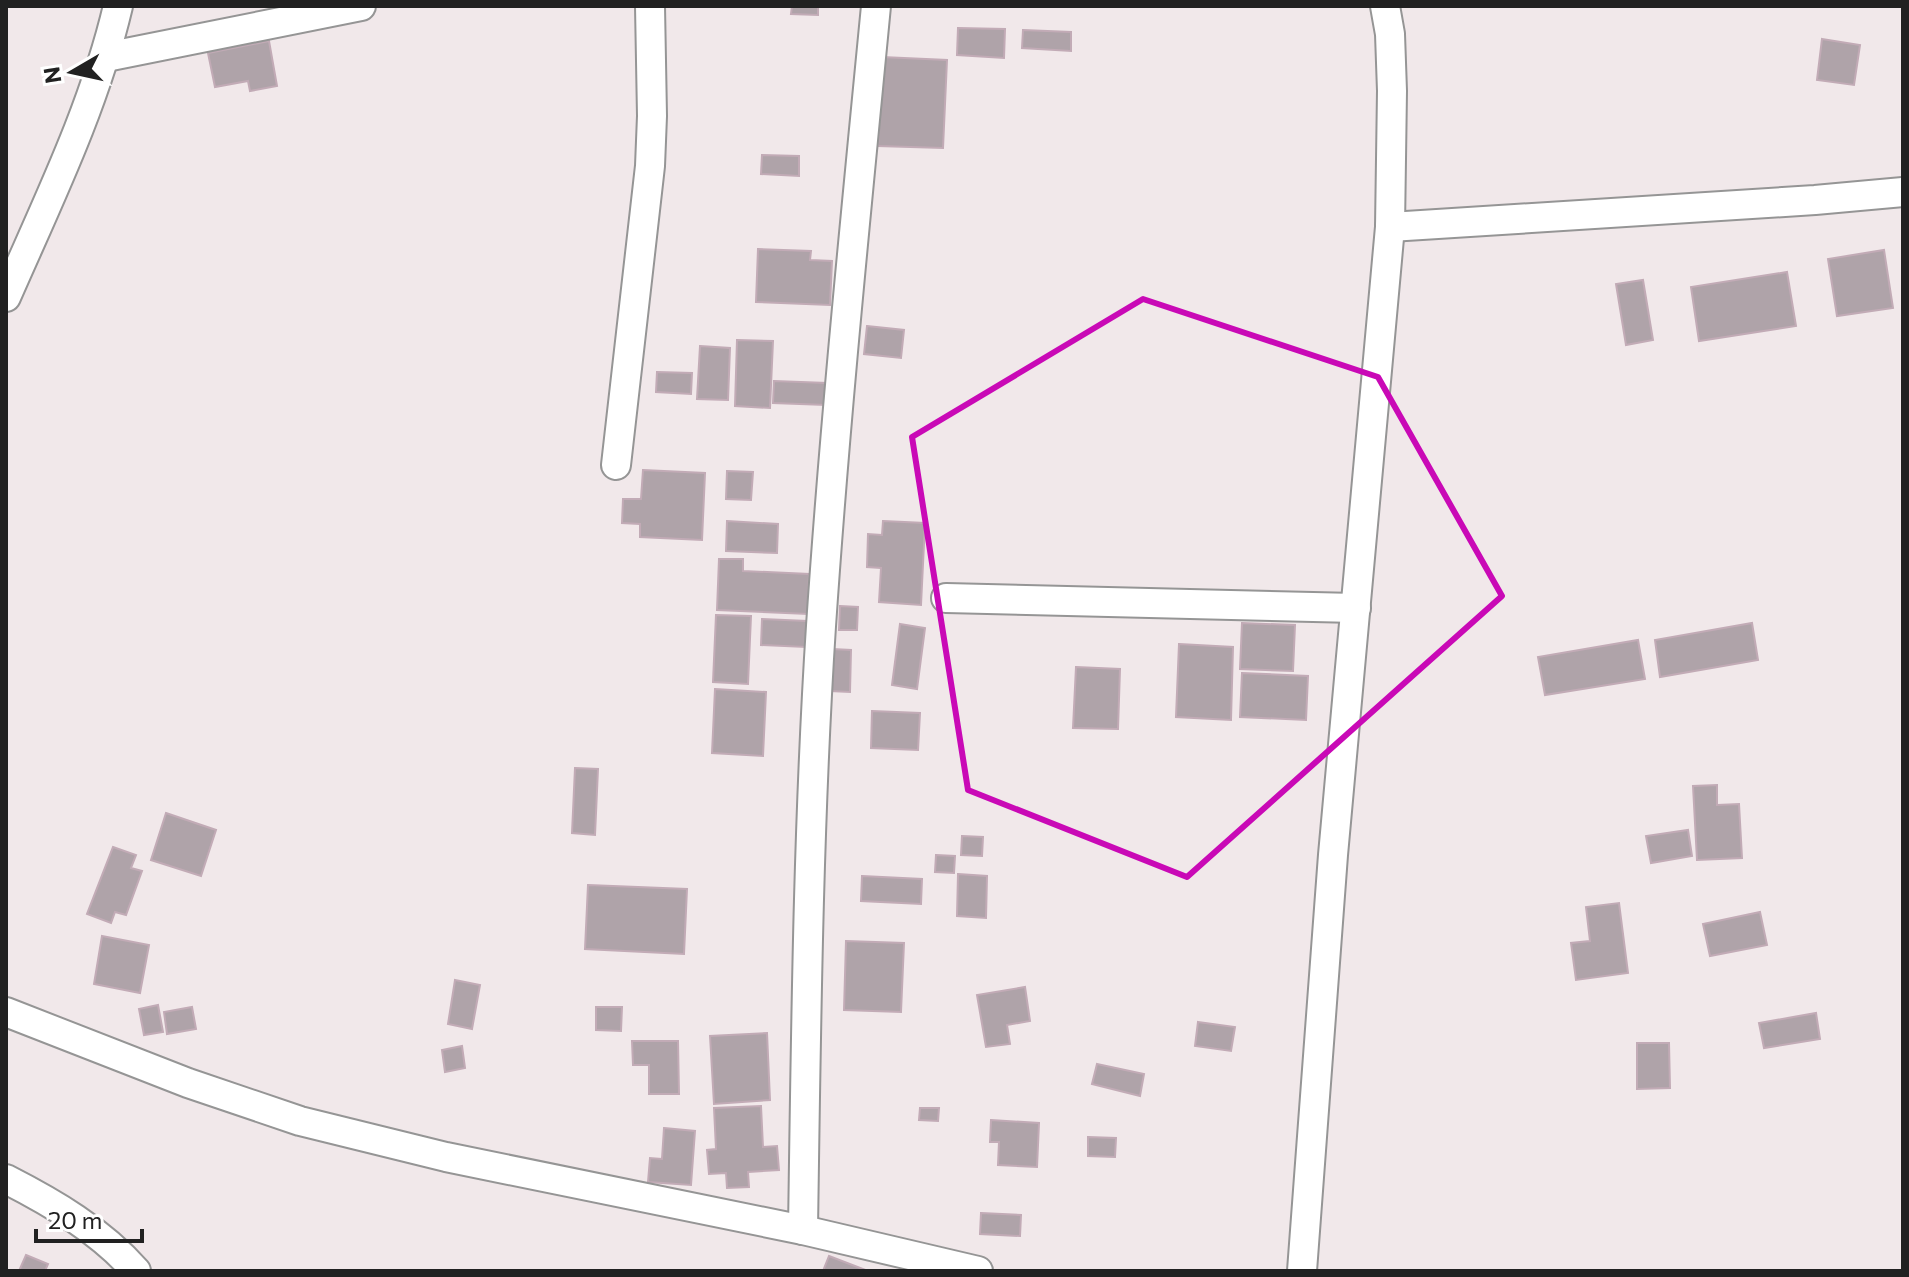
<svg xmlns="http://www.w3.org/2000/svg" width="1909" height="1277" font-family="Commissioner,sans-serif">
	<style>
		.building { fill: #afa3a9; stroke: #c2abb6; stroke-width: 2 }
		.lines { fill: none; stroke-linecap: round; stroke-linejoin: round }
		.street-casing { stroke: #959595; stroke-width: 32 }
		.street { stroke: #fff; stroke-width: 28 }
		.marked { fill: none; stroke: #c909b6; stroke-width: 6; stroke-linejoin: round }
	</style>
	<rect width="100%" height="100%" fill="#f1e8ea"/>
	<!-- building -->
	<g class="building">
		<polygon points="792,6 818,6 818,15 791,14"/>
		<polygon points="958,28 1005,29 1004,58 957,55"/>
		<polygon points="1023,30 1071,32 1071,51 1022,48"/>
		<polygon points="1822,39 1860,45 1854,85 1817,80"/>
		<polygon points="269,41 277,86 250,91 248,81 215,87 208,53"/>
		<polygon points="882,57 947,60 943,148 878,146"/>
		<polygon points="762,155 799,156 799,176 761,174"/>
		<polygon points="758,249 811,251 810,260 832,261 830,305 756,302"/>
		<polygon points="1884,250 1893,308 1837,316 1828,259"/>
		<polygon points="1787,272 1796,326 1699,341 1691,287"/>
		<polygon points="1643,280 1653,340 1626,345 1616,284"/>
		<polygon points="867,326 904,330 901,358 864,354"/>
		<polygon points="737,340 773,341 770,408 735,406"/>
		<polygon points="700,346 730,348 728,400 697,399"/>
		<polygon points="657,372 692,373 691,394 656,392"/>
		<polygon points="774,381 827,383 826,405 773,403"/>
		<polygon points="643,470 705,473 702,540 640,537 640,524 622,523 623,499 641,499"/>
		<polygon points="727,471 753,472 751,500 726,499"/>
		<polygon points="727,521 778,524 777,553 726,551"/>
		<polygon points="883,521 925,523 921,605 879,602 881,568 867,567 868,534 882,535"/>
		<polygon points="719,559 743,559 743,571 809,574 808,614 717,610"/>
		<polygon points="840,606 858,607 857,630 839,630"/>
		<polygon points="716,615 751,616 748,684 713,682"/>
		<polygon points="762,619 807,621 806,647 761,645"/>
		<polygon points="1242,623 1295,625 1293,671 1240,669"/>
		<polygon points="1752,623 1758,660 1660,677 1655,640"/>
		<polygon points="900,624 925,628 917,689 892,685"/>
		<polygon points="1638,640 1645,679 1545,695 1538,657"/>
		<polygon points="1179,644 1233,647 1231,720 1176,717"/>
		<polygon points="832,649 851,650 850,692 830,691"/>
		<polygon points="1076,667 1120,669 1118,729 1073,728"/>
		<polygon points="1242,673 1308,676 1306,720 1240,717"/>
		<polygon points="715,689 766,692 763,756 712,753"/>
		<polygon points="872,711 920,713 918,750 871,748"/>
		<polygon points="575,768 598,769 595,835 572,833"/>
		<polygon points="1717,785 1717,805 1739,804 1742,858 1697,860 1693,786"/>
		<polygon points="166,813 216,830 201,876 151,860"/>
		<polygon points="1688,830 1692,856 1651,863 1646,836"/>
		<polygon points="962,836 983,837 982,856 961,855"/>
		<polygon points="113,847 136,855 131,868 142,871 126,915 115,912 111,923 87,914"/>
		<polygon points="936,855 955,856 954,873 935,872"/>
		<polygon points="958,874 987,876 986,918 957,916"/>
		<polygon points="862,876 922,879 921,904 861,901"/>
		<polygon points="588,885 687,889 684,954 585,949"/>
		<polygon points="1619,903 1628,973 1576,980 1571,943 1590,941 1586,907"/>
		<polygon points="1760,912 1767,945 1710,956 1703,924"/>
		<polygon points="102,936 149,945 140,993 94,984"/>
		<polygon points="846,941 904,943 901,1012 844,1010"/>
		<polygon points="455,980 480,985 472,1029 448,1024"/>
		<polygon points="1025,987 1030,1021 1007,1025 1010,1044 986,1047 977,995"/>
		<polygon points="158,1005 163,1032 144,1035 139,1009"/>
		<polygon points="192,1007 196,1029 167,1034 164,1012"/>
		<polygon points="596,1007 622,1007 621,1031 596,1030"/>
		<polygon points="1816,1013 1820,1039 1764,1048 1759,1023"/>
		<polygon points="1198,1022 1235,1027 1231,1051 1195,1046"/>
		<polygon points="767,1033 770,1100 714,1104 710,1036"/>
		<polygon points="632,1041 678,1041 679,1094 649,1094 649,1065 633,1065"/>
		<polygon points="1637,1043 1669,1043 1670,1088 1637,1089"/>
		<polygon points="462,1046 465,1068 445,1072 442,1050"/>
		<polygon points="1097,1064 1144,1074 1140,1096 1092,1084"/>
		<polygon points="761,1106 763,1147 777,1146 779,1170 748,1172 749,1187 727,1188 726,1173 709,1174 707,1150 716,1149 714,1108"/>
		<polygon points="920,1108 939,1108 938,1121 919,1120"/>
		<polygon points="991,1120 1039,1123 1037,1167 998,1165 999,1142 990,1142"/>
		<polygon points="664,1128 695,1131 691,1185 648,1182 650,1158 662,1159"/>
		<polygon points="1088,1137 1116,1138 1115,1157 1088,1156"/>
		<polygon points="981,1213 1021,1215 1020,1236 980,1234"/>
		<polygon points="26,1255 48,1264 45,1271 19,1271"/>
		<polygon points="829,1256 868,1271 823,1271"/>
	</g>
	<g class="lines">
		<defs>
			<g id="street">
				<polyline points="106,57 361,6"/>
				<polyline points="1390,227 1815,200 1903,192"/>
				<path d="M6,297C48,201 94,108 118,6"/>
				<polyline points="616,465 650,166 652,116 650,6"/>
				<polyline points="946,598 1356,608"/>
				<polyline points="6,1012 188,1083 300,1121 446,1157 803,1230 978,1271"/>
				<path d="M6,1179C53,1203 101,1231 136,1271"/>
				<path d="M803,1230C806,1029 808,827 821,626C835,419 856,213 876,6"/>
				<polyline points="1302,1271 1333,855 1390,227 1392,91 1390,34 1385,6"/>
			</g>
		</defs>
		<!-- street casing -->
		<use href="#street" class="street-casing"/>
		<!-- street -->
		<use href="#street" class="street"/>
	</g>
	<!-- marked area -->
	<path class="marked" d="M1143,299L1378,377L1502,596L1187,877L968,790L912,437Z"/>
	<!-- border -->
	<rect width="1909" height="1277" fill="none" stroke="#212121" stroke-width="16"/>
	<!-- north arrow -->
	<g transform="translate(72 72) rotate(261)" stroke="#ffffff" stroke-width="6" paint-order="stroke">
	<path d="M0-6L14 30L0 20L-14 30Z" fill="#212121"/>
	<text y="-12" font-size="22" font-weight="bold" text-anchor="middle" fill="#212121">N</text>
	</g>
	<!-- scale -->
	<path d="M36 1229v12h106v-12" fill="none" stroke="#212121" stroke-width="4"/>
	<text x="48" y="1229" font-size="24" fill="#212121" stroke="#ffffff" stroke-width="6" paint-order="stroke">20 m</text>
</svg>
